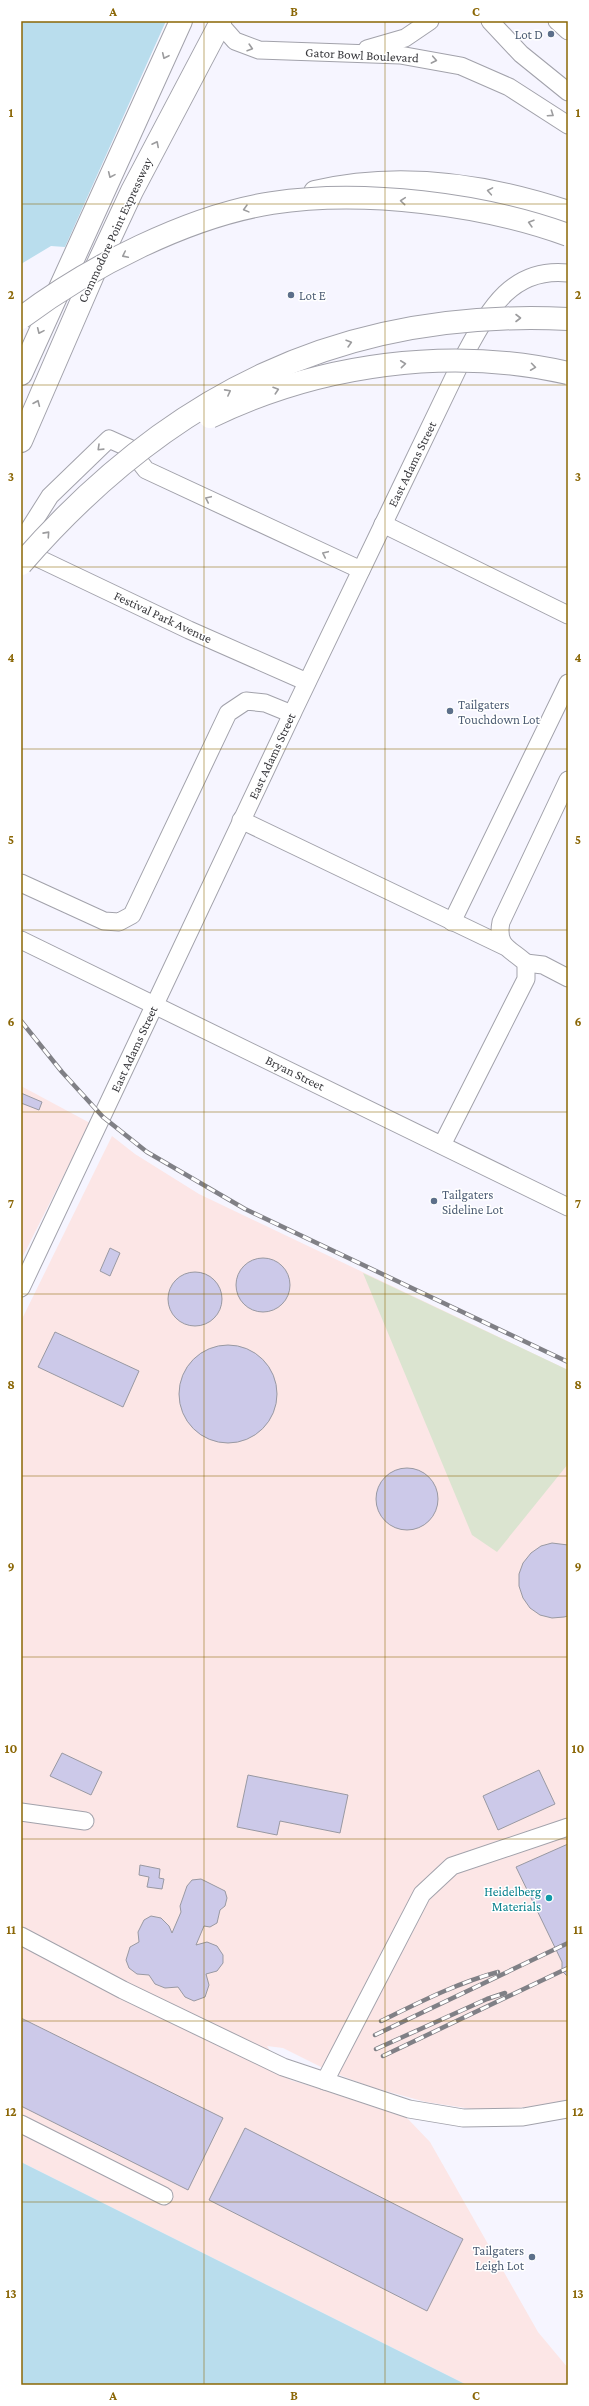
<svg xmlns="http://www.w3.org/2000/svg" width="589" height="2406" font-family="'Crimson Pro',serif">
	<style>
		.commercial { fill: #fce6e6 }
		.green { fill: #dbe4d0 }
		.water { fill: #b9dded }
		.building { fill: #ccc9e9; stroke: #9999a2 }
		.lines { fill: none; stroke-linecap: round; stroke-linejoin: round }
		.minor-casing { stroke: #a2a2ab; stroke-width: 19 }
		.highway-casing { stroke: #a2a2ab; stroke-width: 24 }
		.minor { stroke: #fff; stroke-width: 17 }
		.highway { stroke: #fff; stroke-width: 22 }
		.rail-casing { stroke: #808086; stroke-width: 4.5 }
		.rail { stroke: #fff; stroke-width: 3; stroke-dasharray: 9; stroke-linecap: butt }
		.highway-bridge-casing { stroke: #a2a2ab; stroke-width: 24; stroke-linecap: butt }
		.highway-bridge { stroke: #fff; stroke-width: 22 }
		.oneway { stroke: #9c9c9e }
		.grid { fill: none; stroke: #8b6706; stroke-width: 1; stroke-opacity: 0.55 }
		.service-dot { fill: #5c6f8a; stroke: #fff; stroke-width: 1.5 }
		.culture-dot { fill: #0f9aa8; stroke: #fff; stroke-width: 1.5 }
		.labels { text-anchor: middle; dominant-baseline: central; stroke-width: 3; stroke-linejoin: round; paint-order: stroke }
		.service-label { font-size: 13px; fill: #4e5e75; stroke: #fff; text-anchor: start }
		.street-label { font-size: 13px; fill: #39393d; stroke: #fff }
		.culture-label { font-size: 13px; fill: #0d838f; stroke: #fff; text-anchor: end }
		.neatline { fill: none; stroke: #8b6706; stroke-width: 1.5 }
		.grid-label { font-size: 13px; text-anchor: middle; font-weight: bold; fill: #8b6706 }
	</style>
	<rect width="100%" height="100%" fill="#f6f5ff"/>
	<!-- commercial -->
	<g class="commercial">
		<polygon points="21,1086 90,1123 21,1260"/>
		<polygon points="112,1136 135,1154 199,1194 568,1370 568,2099 555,2103 511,2109 472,2109 426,2102 371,2087 329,2071 283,2048 267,2046 290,2080 393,2110 408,2119 430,2142 538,2332 568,2368 568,2385 467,2385 21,2162 21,1321"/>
	</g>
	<!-- green -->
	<polygon class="green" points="363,1273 568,1370 568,1464 497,1552 472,1535"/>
	<!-- water -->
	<g class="water">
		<polygon points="21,21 166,21 65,247 51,246 21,264"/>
		<polygon points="21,2162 467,2385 21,2385"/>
	</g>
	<!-- building -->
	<g class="building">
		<polygon points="21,1093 42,1102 39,1110 21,1103"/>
		<polygon points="110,1248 120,1253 110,1276 100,1271"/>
		<circle cx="263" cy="1285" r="27"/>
		<circle cx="195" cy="1299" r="27"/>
		<polygon points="55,1332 139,1371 123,1407 38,1367"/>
		<circle cx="228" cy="1394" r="49"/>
		<circle cx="407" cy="1499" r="31"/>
		<polygon points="552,1543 568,1545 568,1616 564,1617 552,1618 540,1615 530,1608 523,1598 519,1586 519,1574 523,1563 531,1553 541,1546"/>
		<polygon points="62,1753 102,1772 91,1795 50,1776"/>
		<polygon points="539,1770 555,1804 498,1830 483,1796"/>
		<polygon points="248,1775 348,1795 340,1833 280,1821 277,1835 237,1827"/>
		<polygon points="568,1844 568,1977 562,1971 562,1962 516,1867"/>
		<polygon points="140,1865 160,1869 159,1878 164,1879 162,1889 147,1887 149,1877 139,1875"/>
		<polygon points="201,1879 225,1891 227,1898 225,1906 220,1910 217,1923 210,1927 204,1926 196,1945 207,1942 217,1946 223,1955 223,1963 217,1971 206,1974 209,1985 205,1997 194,2001 185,1997 178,1987 165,1988 155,1984 149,1975 137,1974 129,1968 126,1960 130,1947 139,1942 138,1932 144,1920 151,1916 161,1918 169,1926 172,1933 181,1912 180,1906 187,1886 192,1880"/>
		<polygon points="21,2018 223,2118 188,2190 21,2106"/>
		<polygon points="245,2128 463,2239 427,2311 209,2200"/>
	</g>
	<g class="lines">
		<defs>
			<g id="minor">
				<polyline points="490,21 521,54 568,92"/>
				<polyline points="557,21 568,31"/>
				<polyline points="220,24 235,41 259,50 400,55 461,66 509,87 568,125"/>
				<polyline points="367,49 405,38 430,21"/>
				<polyline points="383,524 568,615"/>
				<polyline points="21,542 50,496 109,439 129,448 146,470 361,570"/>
				<polyline points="21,550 189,630 307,682"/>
				<polyline points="241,820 504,946"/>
				<polyline points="21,883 104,921 119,922 132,915 228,713 246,701 265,703 292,714"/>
				<polyline points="452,922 568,683"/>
				<polyline points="21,940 568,1207"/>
				<polyline points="526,963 543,965 568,978"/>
				<path d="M442,1145L526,979V963C510,948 496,947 501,922L568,780"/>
				<path d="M21,1288L292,714L465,354C489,310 511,267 568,273"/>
				<polyline points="21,1812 85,1821"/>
				<polyline points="21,1936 123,1990 283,2067 409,2109 463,2118 523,2117 568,2109"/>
				<polyline points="325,2081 422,1894 452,1866 568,1827"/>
				<polyline points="21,2124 164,2196"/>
			</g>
			<g id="highway">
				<path d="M315,192C399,172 487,185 568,212"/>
				<polyline points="21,374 181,21"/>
				<polyline points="21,441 96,268 132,191 220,24"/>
			</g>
		</defs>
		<!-- minor casing -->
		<use href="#minor" class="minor-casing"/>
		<!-- highway casing -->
		<use href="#highway" class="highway-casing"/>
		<!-- minor -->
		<use href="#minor" class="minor"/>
		<!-- highway -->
		<use href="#highway" class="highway"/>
		<defs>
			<g id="rail">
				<polyline points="21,1021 62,1072 103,1117 147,1152 245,1209 568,1362"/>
				<path d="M381,2021C420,2002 457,1983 498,1972"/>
				<polyline points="375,2035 568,1943"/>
				<polyline points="376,2049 487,1999 505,1993"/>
				<polyline points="383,2056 568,1968"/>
			</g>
		</defs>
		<!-- rail casing -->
		<use href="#rail" class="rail-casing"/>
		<!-- rail -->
		<use href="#rail" class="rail"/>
		<defs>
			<g id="highway-bridge">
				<path d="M21,318C89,267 188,216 272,203C363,189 483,204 568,235"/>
				<path d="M210,417C319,364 449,346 568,373"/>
				<path d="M21,564C168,395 341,308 568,319"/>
			</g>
		</defs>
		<!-- highway-bridge casing -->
		<use href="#highway-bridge" class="highway-bridge-casing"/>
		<!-- highway-bridge -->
		<use href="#highway-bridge" class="highway-bridge"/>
	</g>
	<!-- one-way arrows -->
	<defs><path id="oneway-chevron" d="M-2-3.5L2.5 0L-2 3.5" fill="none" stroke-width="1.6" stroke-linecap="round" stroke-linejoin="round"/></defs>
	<g class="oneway">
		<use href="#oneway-chevron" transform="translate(250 48) rotate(17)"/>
		<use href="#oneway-chevron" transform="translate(165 56) rotate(115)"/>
		<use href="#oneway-chevron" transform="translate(434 60) rotate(11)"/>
		<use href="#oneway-chevron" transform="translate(551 114) rotate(34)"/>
		<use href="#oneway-chevron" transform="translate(156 144) rotate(-63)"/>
		<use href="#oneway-chevron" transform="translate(111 175) rotate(114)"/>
		<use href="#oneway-chevron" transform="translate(490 191) rotate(-170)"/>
		<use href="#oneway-chevron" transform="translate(403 201) rotate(-175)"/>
		<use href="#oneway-chevron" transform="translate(246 209) rotate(165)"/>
		<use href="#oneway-chevron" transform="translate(531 223) rotate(-164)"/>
		<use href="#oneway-chevron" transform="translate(125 255) rotate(154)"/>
		<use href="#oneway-chevron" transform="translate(518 318)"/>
		<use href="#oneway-chevron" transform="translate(40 331) rotate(114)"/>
		<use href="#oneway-chevron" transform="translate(349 343) rotate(-16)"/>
		<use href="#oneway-chevron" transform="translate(403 364) rotate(-6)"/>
		<use href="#oneway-chevron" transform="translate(533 367) rotate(8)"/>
		<use href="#oneway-chevron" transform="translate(276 390) rotate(-18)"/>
		<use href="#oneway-chevron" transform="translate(228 392) rotate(-28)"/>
		<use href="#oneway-chevron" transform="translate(37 403) rotate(-67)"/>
		<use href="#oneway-chevron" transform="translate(100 448) rotate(136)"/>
		<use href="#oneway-chevron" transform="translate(208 499) rotate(-155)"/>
		<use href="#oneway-chevron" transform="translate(47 534) rotate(-48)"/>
		<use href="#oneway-chevron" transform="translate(325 554) rotate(-155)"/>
	</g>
	<!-- grid -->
	<path class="grid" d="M204,21V2385M385,21V2385M21,204H568M21,385H568M21,567H568M21,749H568M21,930H568M21,1112H568M21,1294H568M21,1476H568M21,1657H568M21,1839H568M21,2021H568M21,2202H568"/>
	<!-- markers -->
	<g class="service-dot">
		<circle cx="551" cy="34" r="4"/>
		<circle cx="291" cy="295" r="4"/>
		<circle cx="450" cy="711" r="4"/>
		<circle cx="434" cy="1201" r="4"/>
		<circle cx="532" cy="2257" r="4"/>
	</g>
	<circle class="culture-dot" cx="549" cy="1898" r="4"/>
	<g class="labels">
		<!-- service labels -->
		<g class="service-label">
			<text x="543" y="34" text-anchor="end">Lot D</text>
			<text x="299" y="295">Lot E</text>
			<text x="458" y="704">Tailgaters<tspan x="458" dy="15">Touchdown Lot</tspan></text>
			<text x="442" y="1194">Tailgaters<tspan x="442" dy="15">Sideline Lot</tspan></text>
			<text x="524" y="2250" text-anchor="end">Tailgaters<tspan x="524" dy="15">Leigh Lot</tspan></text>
		</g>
		<!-- street labels -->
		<g class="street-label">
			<text transform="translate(362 55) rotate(3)">Gator Bowl Boulevard</text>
			<text transform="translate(115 230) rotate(-65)">Commodore Point Expressway</text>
			<text transform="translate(412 464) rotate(-64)">East Adams Street</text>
			<text transform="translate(163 617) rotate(25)">Festival Park Avenue</text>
			<text transform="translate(272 756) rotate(-65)">East Adams Street</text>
			<text transform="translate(134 1049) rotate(-65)">East Adams Street</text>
			<text transform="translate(295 1073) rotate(26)">Bryan Street</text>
		</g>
		<!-- culture labels -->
		<g class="culture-label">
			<text x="541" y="1891">Heidelberg<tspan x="541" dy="15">Materials</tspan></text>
		</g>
	</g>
	<!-- border -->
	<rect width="589" height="2406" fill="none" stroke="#ffffff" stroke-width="44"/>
	<rect x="22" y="22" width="545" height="2362" class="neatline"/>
	<g class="grid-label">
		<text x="113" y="16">A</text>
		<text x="294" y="16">B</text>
		<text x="476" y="16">C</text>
		<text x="11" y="117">1</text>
		<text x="578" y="117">1</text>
		<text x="11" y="299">2</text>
		<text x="578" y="299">2</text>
		<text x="11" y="481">3</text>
		<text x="578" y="481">3</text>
		<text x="11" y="662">4</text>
		<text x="578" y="662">4</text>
		<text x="11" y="844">5</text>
		<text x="578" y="844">5</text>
		<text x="11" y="1026">6</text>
		<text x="578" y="1026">6</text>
		<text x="11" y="1208">7</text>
		<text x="578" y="1208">7</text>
		<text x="11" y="1389">8</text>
		<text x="578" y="1389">8</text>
		<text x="11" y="1571">9</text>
		<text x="578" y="1571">9</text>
		<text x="11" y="1753">10</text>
		<text x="578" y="1753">10</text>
		<text x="11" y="1934">11</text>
		<text x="578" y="1934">11</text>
		<text x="11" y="2116">12</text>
		<text x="578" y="2116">12</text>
		<text x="11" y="2298">13</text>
		<text x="578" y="2298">13</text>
		<text x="113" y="2400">A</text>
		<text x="294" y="2400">B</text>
		<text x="476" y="2400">C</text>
	</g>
</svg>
